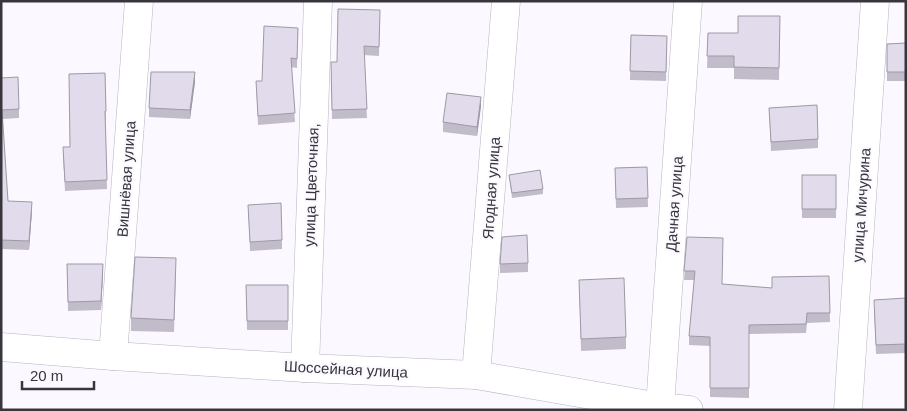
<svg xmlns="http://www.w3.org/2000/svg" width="907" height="411" font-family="Arial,sans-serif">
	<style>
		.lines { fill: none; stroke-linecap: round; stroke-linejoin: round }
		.minor-casing { stroke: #b9b3c2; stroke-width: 29 }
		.minor { stroke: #fff; stroke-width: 28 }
		.wall { fill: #c2bcca }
		.shaded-wall { fill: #9e99a4 }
		.building { fill: #e1dbeb; stroke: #9e99a4 }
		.labels { text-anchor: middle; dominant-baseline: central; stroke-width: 4; stroke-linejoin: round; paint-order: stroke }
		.street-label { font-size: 15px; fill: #38363c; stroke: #fbf9ff }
	</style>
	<rect width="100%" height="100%" fill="#fbf9ff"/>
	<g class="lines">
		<defs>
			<g id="minor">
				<polyline points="1,347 113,356 305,368 476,375 660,407 689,410"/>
				<polyline points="113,356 139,1"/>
				<polyline points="305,368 318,1"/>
				<polyline points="476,375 506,1"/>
				<polyline points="660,407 688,1"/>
				<polyline points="848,410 875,1"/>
			</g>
		</defs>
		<!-- minor casing -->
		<use href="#minor" class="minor-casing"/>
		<!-- minor -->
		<use href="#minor" class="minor"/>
	</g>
	<!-- wall -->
	<g class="wall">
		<polygon points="380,10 379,56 364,55 367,118 332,119 331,62 337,62"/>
		<polygon points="780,16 779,80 734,79 734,68 707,68 708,33 738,33"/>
		<polygon points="298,28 297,68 291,67 295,122 258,125 256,81 262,81"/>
		<polygon points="631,35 667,36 666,81 630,80"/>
		<polygon points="906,43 906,81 887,81 887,44"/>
		<polygon points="105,73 106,120 105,120 107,189 65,191 63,156 70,147"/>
		<polygon points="1,78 19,109 19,118 2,119 8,201 32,211 29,250 1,249"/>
		<polygon points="195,82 190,119 149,117 149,108"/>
		<polygon points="481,106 477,136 443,132 443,122"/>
		<polygon points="769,108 818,139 818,148 771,151"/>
		<polygon points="647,167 648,207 616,208 615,168"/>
		<polygon points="509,175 543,189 543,194 512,198"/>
		<rect x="802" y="175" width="34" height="43"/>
		<polygon points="248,205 282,240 282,249 250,251"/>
		<polygon points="687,237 722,284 772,288 829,276 830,322 807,323 806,333 749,334 749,398 710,397 710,346 689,345 689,336 694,280 684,280"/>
		<polygon points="528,263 528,272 500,273 500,264"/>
		<polygon points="67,264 103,273 101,310 68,311"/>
		<polygon points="176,270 174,332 131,331 131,318"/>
		<polygon points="579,280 626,337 626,349 581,351"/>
		<polygon points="246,285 288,285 288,330 247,330"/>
		<polygon points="906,298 906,353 876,354 874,309"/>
	</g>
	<!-- shaded-wall -->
	<g class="shaded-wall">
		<polygon points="195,72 195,82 190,119 190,110"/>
		<polygon points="481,97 481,106 477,136 477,127"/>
		<polygon points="32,202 32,211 29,250 29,241"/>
		<polygon points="103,264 103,273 101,310 101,301"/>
	</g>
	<!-- building -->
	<g class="building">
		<polygon points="338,9 380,10 379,47 364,46 367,109 332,110 331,62 337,62"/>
		<polygon points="738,16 780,16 779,68 734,67 734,56 707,56 708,33 738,33"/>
		<polygon points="264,26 298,28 297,59 291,58 295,113 258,116 256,81 262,81"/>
		<polygon points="631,35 667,36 666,72 630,71"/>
		<polygon points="906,43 906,72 887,72 887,44"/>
		<polygon points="151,72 195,72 190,110 149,108"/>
		<polygon points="105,73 106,111 105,111 107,180 65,182 63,147 70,147 69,74"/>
		<polygon points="18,77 19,109 2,110 8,201 32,202 29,241 1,240 1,78"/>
		<polygon points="447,93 481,97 477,127 443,122"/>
		<polygon points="817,105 818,139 771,142 769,108"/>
		<polygon points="647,167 648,198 616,199 615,168"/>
		<polygon points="540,170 543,189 512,193 509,175"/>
		<rect x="802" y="175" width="34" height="34"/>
		<polygon points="281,203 282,240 250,242 248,205"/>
		<polygon points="527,235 528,263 500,264 502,237"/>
		<polygon points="687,237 723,238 722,284 772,288 772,277 829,276 830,313 807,313 806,324 749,325 749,388 710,388 710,337 689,336 695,271 684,271"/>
		<polygon points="135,257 176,258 174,320 131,318"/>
		<polygon points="67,264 103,264 101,301 68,302"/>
		<polygon points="624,278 626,337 581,339 579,280"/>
		<polygon points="246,285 288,285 288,321 247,321"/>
		<polygon points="906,298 906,344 876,345 874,300"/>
	</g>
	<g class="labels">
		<!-- street labels -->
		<g class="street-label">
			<text transform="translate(126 179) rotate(-86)">Вишнёвая улица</text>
			<text transform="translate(311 185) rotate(-88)">улица Цветочная,</text>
			<text transform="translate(491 188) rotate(-86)">Ягодная улица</text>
			<text transform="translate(674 204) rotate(-86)">Дачная улица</text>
			<text transform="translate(861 205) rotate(-86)">улица Мичурина</text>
			<text transform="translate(346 369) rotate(3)">Шоссейная улица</text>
		</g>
	</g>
	<!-- border -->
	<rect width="907" height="411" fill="none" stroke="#38363c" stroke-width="5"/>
	<!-- scale -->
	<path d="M22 381v8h72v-8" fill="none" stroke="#38363c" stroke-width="2.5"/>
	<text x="30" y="381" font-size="15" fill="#38363c" stroke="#fbf9ff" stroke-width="4" paint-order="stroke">20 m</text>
</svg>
